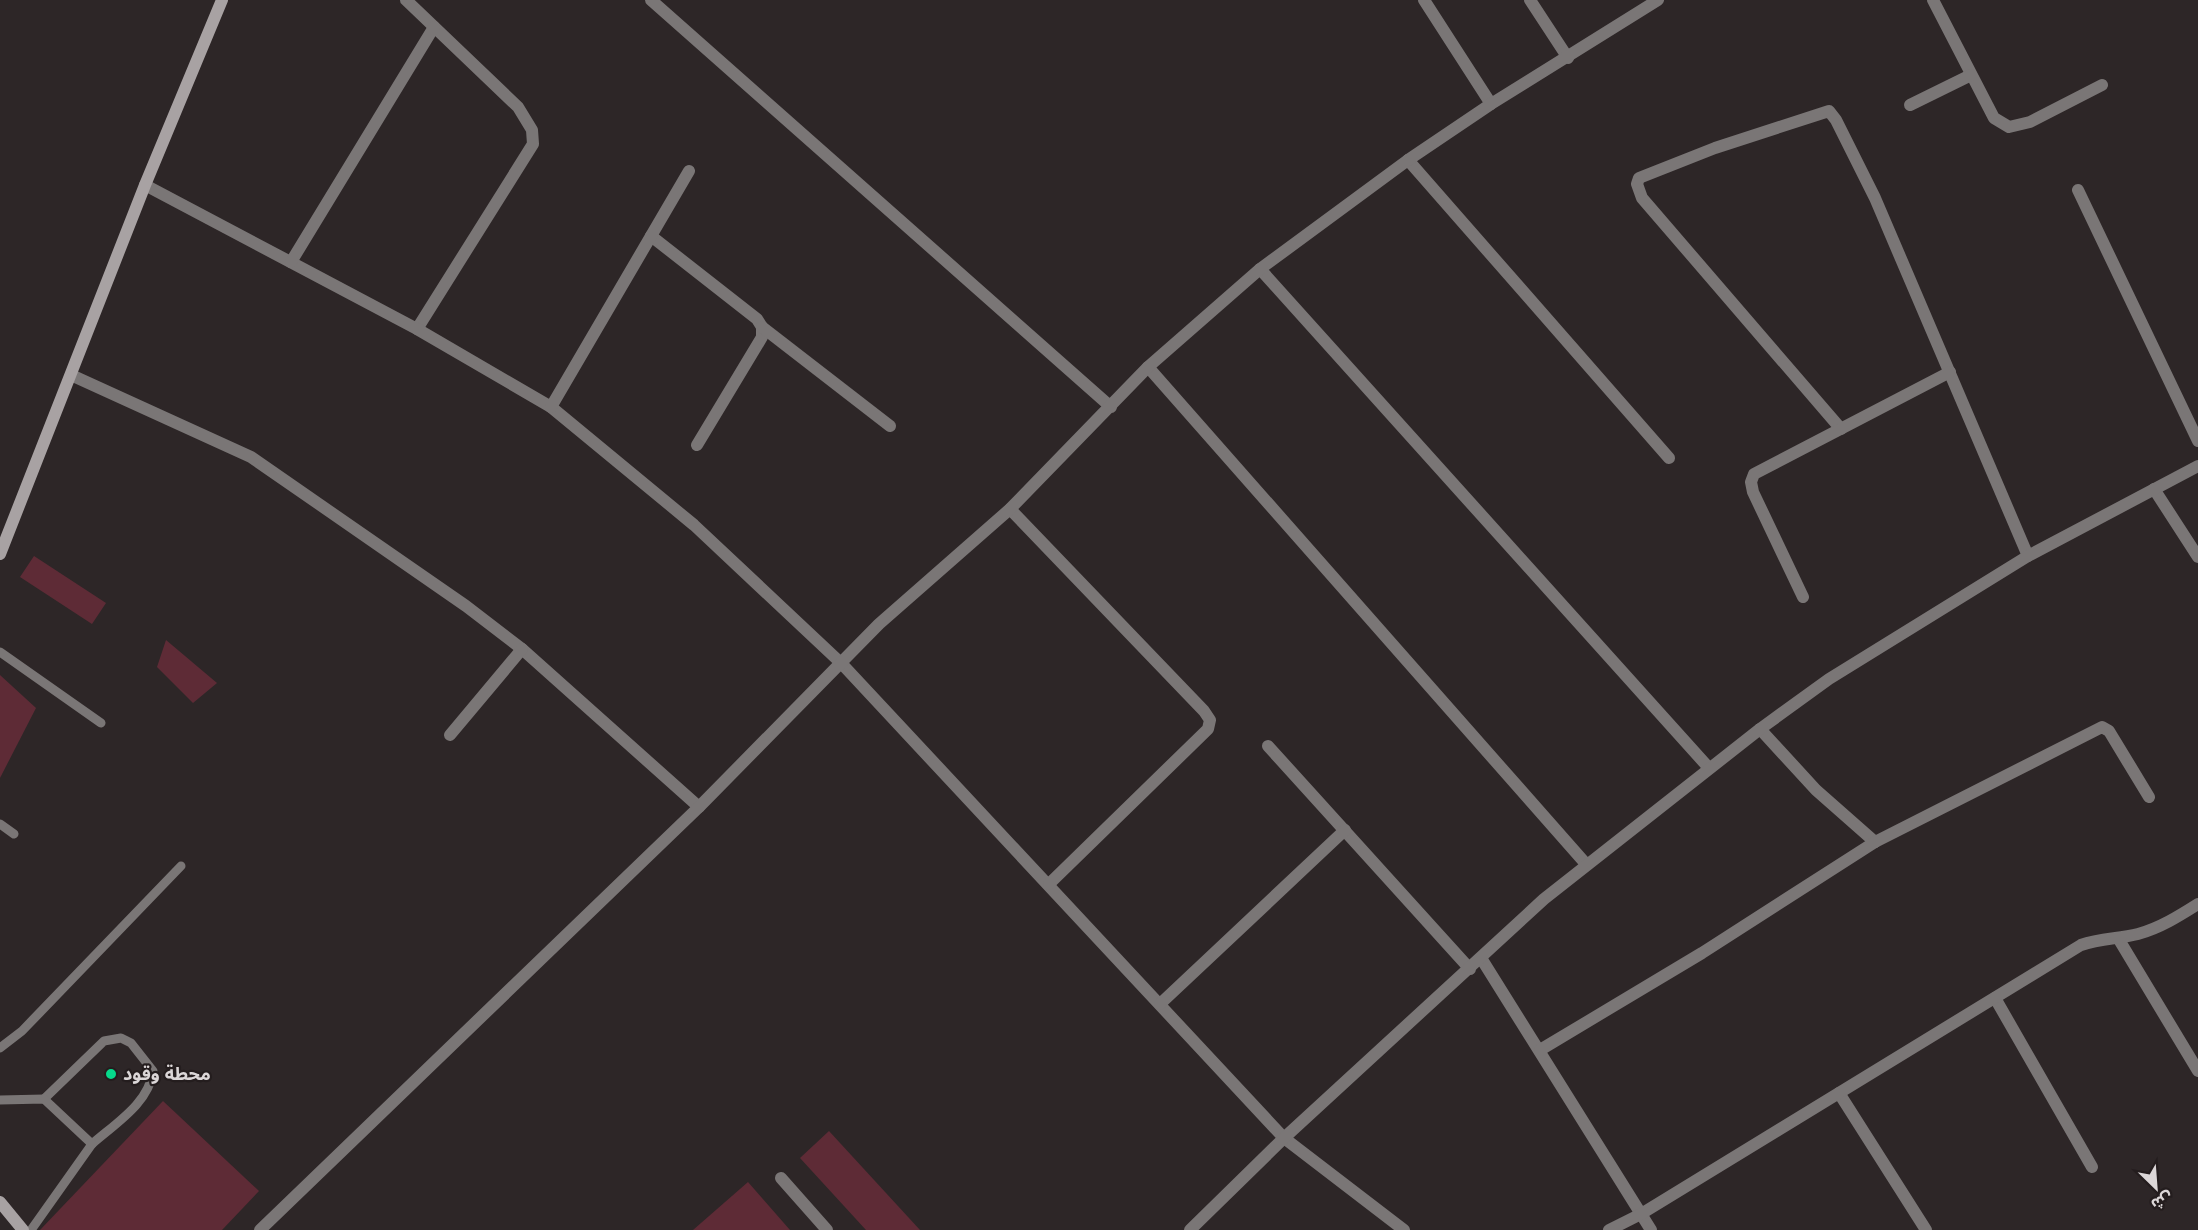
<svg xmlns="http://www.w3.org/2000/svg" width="2198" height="1230" font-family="'Nunito Sans','Noto Sans Arabic',sans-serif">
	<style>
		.building { fill: #5e2b36 }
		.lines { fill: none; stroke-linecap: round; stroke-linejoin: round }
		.lane { stroke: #7a7676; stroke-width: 9 }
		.street { stroke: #7a7676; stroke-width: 12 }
		.secondary { stroke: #a8a2a3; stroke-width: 12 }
		.poi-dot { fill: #06d98b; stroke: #241d1e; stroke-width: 2 }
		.labels { text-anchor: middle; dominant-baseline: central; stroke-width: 4.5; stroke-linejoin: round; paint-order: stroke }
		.poi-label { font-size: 18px; font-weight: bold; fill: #dbd6d7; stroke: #241d1e; text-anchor: start }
	</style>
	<rect width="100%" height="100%" fill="#2d2627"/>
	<!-- building -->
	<g class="building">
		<polygon points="34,556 106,603 92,624 20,577"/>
		<polygon points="166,640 217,683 193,703 157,667"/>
		<polygon points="0,675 36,708 0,778"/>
		<polygon points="163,1101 259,1191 222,1230 40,1230"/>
		<polygon points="829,1131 920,1230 866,1230 800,1158"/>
		<polygon points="748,1182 790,1230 693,1230"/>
	</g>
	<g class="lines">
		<!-- lane -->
		<g class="lane">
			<polyline points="0,652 101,723"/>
			<polyline points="0,824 14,834"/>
			<polyline points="0,1048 22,1031 181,866"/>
			<path d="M44,1099L104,1041L121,1038L131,1043L153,1071C149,1103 116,1123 92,1144"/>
			<polyline points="0,1100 44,1099 92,1144 31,1230"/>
		</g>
		<!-- street -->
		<g class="street">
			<polyline points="406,0 518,107 532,130 533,144 417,329"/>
			<polyline points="651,0 1111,407"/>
			<polyline points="1424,0 1491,104"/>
			<polyline points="1530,0 1568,58"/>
			<polyline points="1933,0 1994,118 2009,127 2030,122 2102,85"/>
			<polyline points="1910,105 1971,75"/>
			<polyline points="1408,160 1669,458"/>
			<polyline points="145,185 417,329 551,407 694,525 842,664 1284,1138 1404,1230"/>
			<polyline points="2078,190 2198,441"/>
			<polyline points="651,236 757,319 762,327 762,337 697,445"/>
			<polyline points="291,262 434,27"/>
			<polyline points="1260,269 1709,768"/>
			<polyline points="762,327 890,426"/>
			<polyline points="1148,367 1586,864"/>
			<polyline points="71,375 251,457 466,606 522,649 699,807"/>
			<polyline points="551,407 689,171"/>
			<polyline points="1841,429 1642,198 1637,184 1639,178 1715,148 1829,111 1836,120 1875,198 2028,556"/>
			<polyline points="2154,489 2198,557"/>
			<polyline points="1010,509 1204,711 1210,720 1208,729 1049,884"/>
			<polyline points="1803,597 1753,492 1751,482 1754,474 1950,372"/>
			<polyline points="1760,729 1816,790 1875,842"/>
			<polyline points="450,735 522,649"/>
			<polyline points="1268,746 1470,969"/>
			<polyline points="2118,938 2198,1071"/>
			<polyline points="1481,958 1651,1230"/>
			<polyline points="1995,998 2092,1167"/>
			<polyline points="1160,1004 1345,830"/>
			<polyline points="1540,1050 1702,953 1875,842 2102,727 2109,731 2149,797"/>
			<polyline points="1839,1093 1926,1230"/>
			<polyline points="781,1178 827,1230"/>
			<polyline points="260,1230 699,807 879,624 1010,509 1148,367 1260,269 1408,160 1491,104 1658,0"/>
			<polyline points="1190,1230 1284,1138 1544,899 1760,729 1829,679 2028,556 2198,466"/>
			<path d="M1609,1230L1641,1214L2081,945C2100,938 2118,939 2138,934C2160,928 2179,916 2198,904"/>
		</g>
		<!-- secondary -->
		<g class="secondary">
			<polyline points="0,554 145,185 222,0"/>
			<polyline points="0,1202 23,1230"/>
		</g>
	</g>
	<!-- markers -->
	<circle class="poi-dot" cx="111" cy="1074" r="6"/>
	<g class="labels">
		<!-- poi labels -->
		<g class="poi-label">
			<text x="123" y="1074">محطة وقود</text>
		</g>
	</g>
	<!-- north arrow -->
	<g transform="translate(2156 1188) rotate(155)" stroke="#241d1e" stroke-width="4.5" paint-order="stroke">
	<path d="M0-4.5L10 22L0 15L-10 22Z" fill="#dbd6d7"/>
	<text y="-9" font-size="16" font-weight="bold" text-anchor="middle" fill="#dbd6d7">ش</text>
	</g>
</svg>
